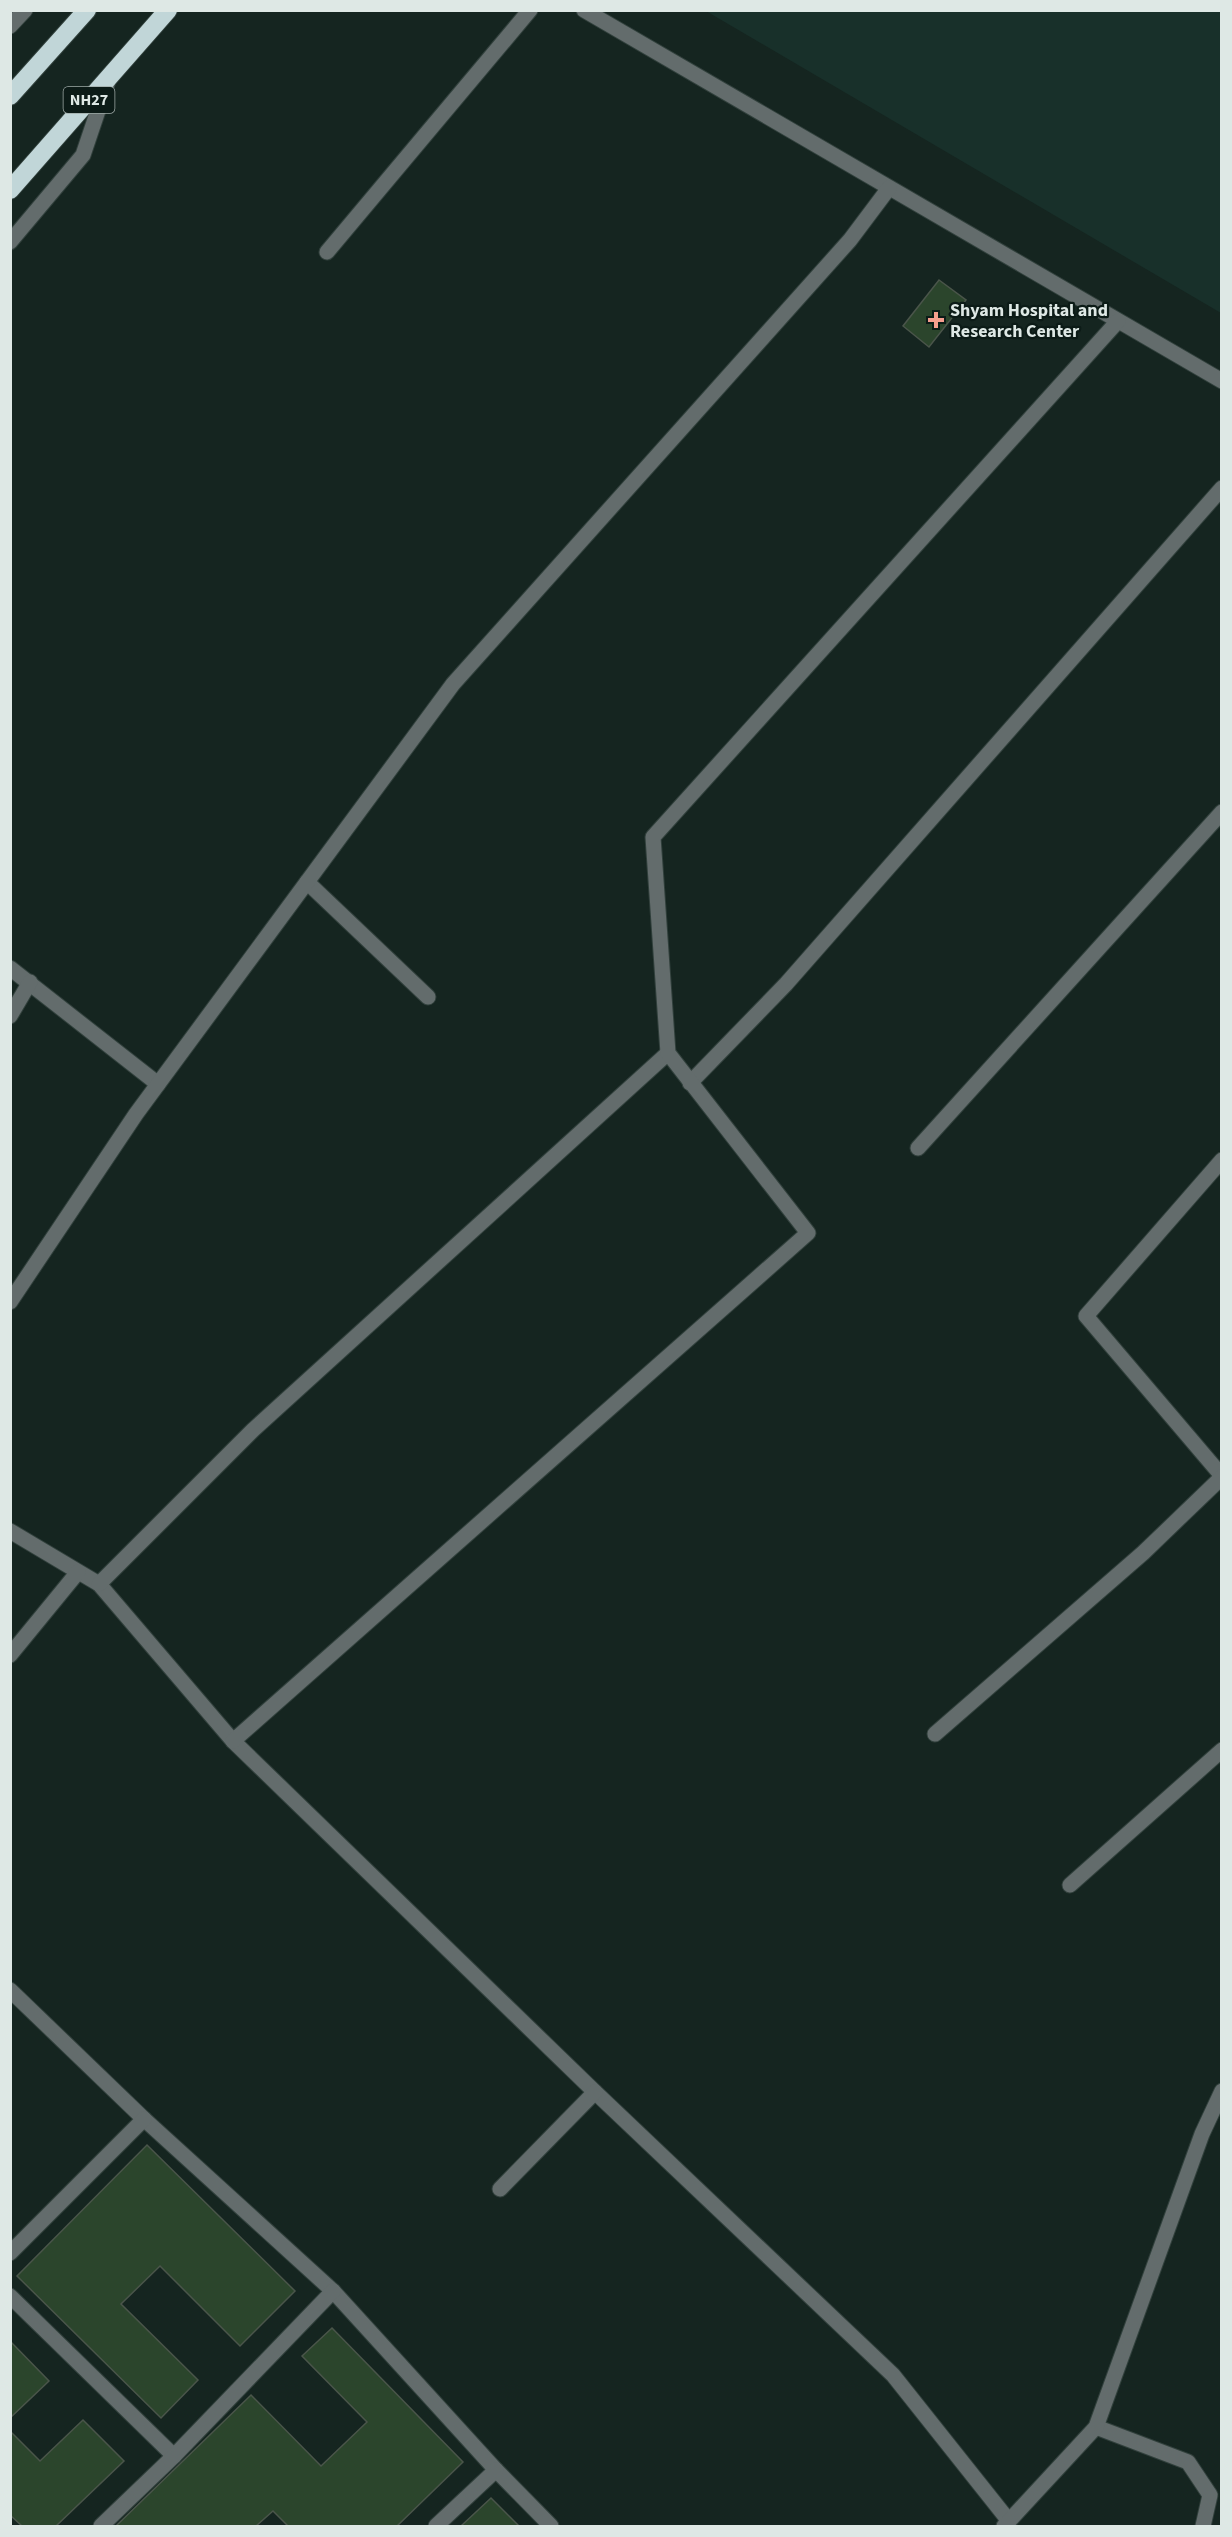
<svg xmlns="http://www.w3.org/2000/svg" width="1232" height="2537" font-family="'Source Sans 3',sans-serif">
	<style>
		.built { fill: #18302a }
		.building { fill: #2b452c; stroke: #4a554a; stroke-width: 1.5 }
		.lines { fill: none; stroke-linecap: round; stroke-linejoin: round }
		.minor-casing { stroke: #31403c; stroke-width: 17 }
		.highway-casing { stroke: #31403c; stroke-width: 20 }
		.minor { stroke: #636c6c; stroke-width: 15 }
		.highway { stroke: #c1d6d8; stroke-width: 18 }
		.poi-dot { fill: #f59d8e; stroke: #0c1b17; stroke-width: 2 }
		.labels { text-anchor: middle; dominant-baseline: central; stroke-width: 4.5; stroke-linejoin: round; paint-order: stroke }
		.shield { fill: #0c1b17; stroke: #9faaa7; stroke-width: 1.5 }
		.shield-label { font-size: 16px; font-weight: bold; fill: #dee8e5 }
		.poi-label { font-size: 18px; font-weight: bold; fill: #dee8e5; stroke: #0c1b17; text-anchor: start }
	</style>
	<rect width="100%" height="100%" fill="#152520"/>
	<!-- built -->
	<polygon class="built" points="706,11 1221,11 1221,313"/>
	<!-- building -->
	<g class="building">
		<polygon points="939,280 966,300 929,347 903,326"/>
		<polygon points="147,2145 295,2291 240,2346 160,2266 121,2304 198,2380 161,2418 17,2276"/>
		<polygon points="332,2328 463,2462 397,2526 288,2526 273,2511 256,2526 116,2526 251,2395 321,2466 367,2422 302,2356"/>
		<polygon points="10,2341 49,2381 10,2418"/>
		<polygon points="83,2420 124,2461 56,2526 22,2526 10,2515 10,2431 40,2461"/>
		<polygon points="491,2498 519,2526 461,2526"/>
	</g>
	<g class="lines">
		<defs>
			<g id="minor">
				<polyline points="584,10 1222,381"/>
				<polyline points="10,26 25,10"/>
				<polyline points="10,242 83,155 108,81"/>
				<polyline points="327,252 530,10"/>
				<polyline points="307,882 428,997"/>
				<polyline points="10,968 158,1084"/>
				<polyline points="10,1016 30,982"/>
				<polyline points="690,1083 786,984 1222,488"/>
				<polyline points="918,1148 1222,812"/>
				<polyline points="1222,1160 1086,1316 1222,1476"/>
				<polyline points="10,1302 136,1114 453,684 850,240 889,188"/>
				<polyline points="10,1531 99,1584 233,1741 595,2092 893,2375 1009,2521 1004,2526"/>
				<polyline points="99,1584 253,1430 668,1053"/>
				<polyline points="10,1655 78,1572"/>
				<polyline points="935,1734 1143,1553 1222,1477"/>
				<polyline points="233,1741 808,1233 668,1053 653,837 1118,321"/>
				<polyline points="1070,1885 1222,1750"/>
				<polyline points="10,1990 144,2119 333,2291 496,2470 551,2526"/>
				<polyline points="500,2189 595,2092"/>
				<polyline points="10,2253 144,2119"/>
				<polyline points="10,2296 174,2456"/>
				<polyline points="1096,2427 1188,2462 1210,2495 1203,2526"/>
				<polyline points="1009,2521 1096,2427 1202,2134 1222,2091"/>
				<polyline points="101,2526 174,2456 333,2291"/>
				<polyline points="436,2526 496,2470"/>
			</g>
			<g id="highway">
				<polyline points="10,96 87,10"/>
				<polyline points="10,190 168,10"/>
			</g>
		</defs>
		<!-- minor casing -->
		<use href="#minor" class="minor-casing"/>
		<!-- highway casing -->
		<use href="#highway" class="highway-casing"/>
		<!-- minor -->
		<use href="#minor" class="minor"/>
		<!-- highway -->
		<use href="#highway" class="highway"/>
	</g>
	<!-- markers -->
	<path class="poi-dot" d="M933 311h6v6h6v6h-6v6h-6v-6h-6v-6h6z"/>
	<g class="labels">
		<!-- shield labels -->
		<rect class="shield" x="63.5" y="87" width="51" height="26" rx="4.5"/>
		<g class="shield-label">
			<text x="89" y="100">NH27</text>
		</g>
		<!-- poi labels -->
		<g class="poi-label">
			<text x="950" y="310">Shyam Hospital and<tspan x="950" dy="21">Research Center</tspan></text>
		</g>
	</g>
	<!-- border -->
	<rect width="1232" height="2537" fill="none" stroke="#dee8e5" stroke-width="24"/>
</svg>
